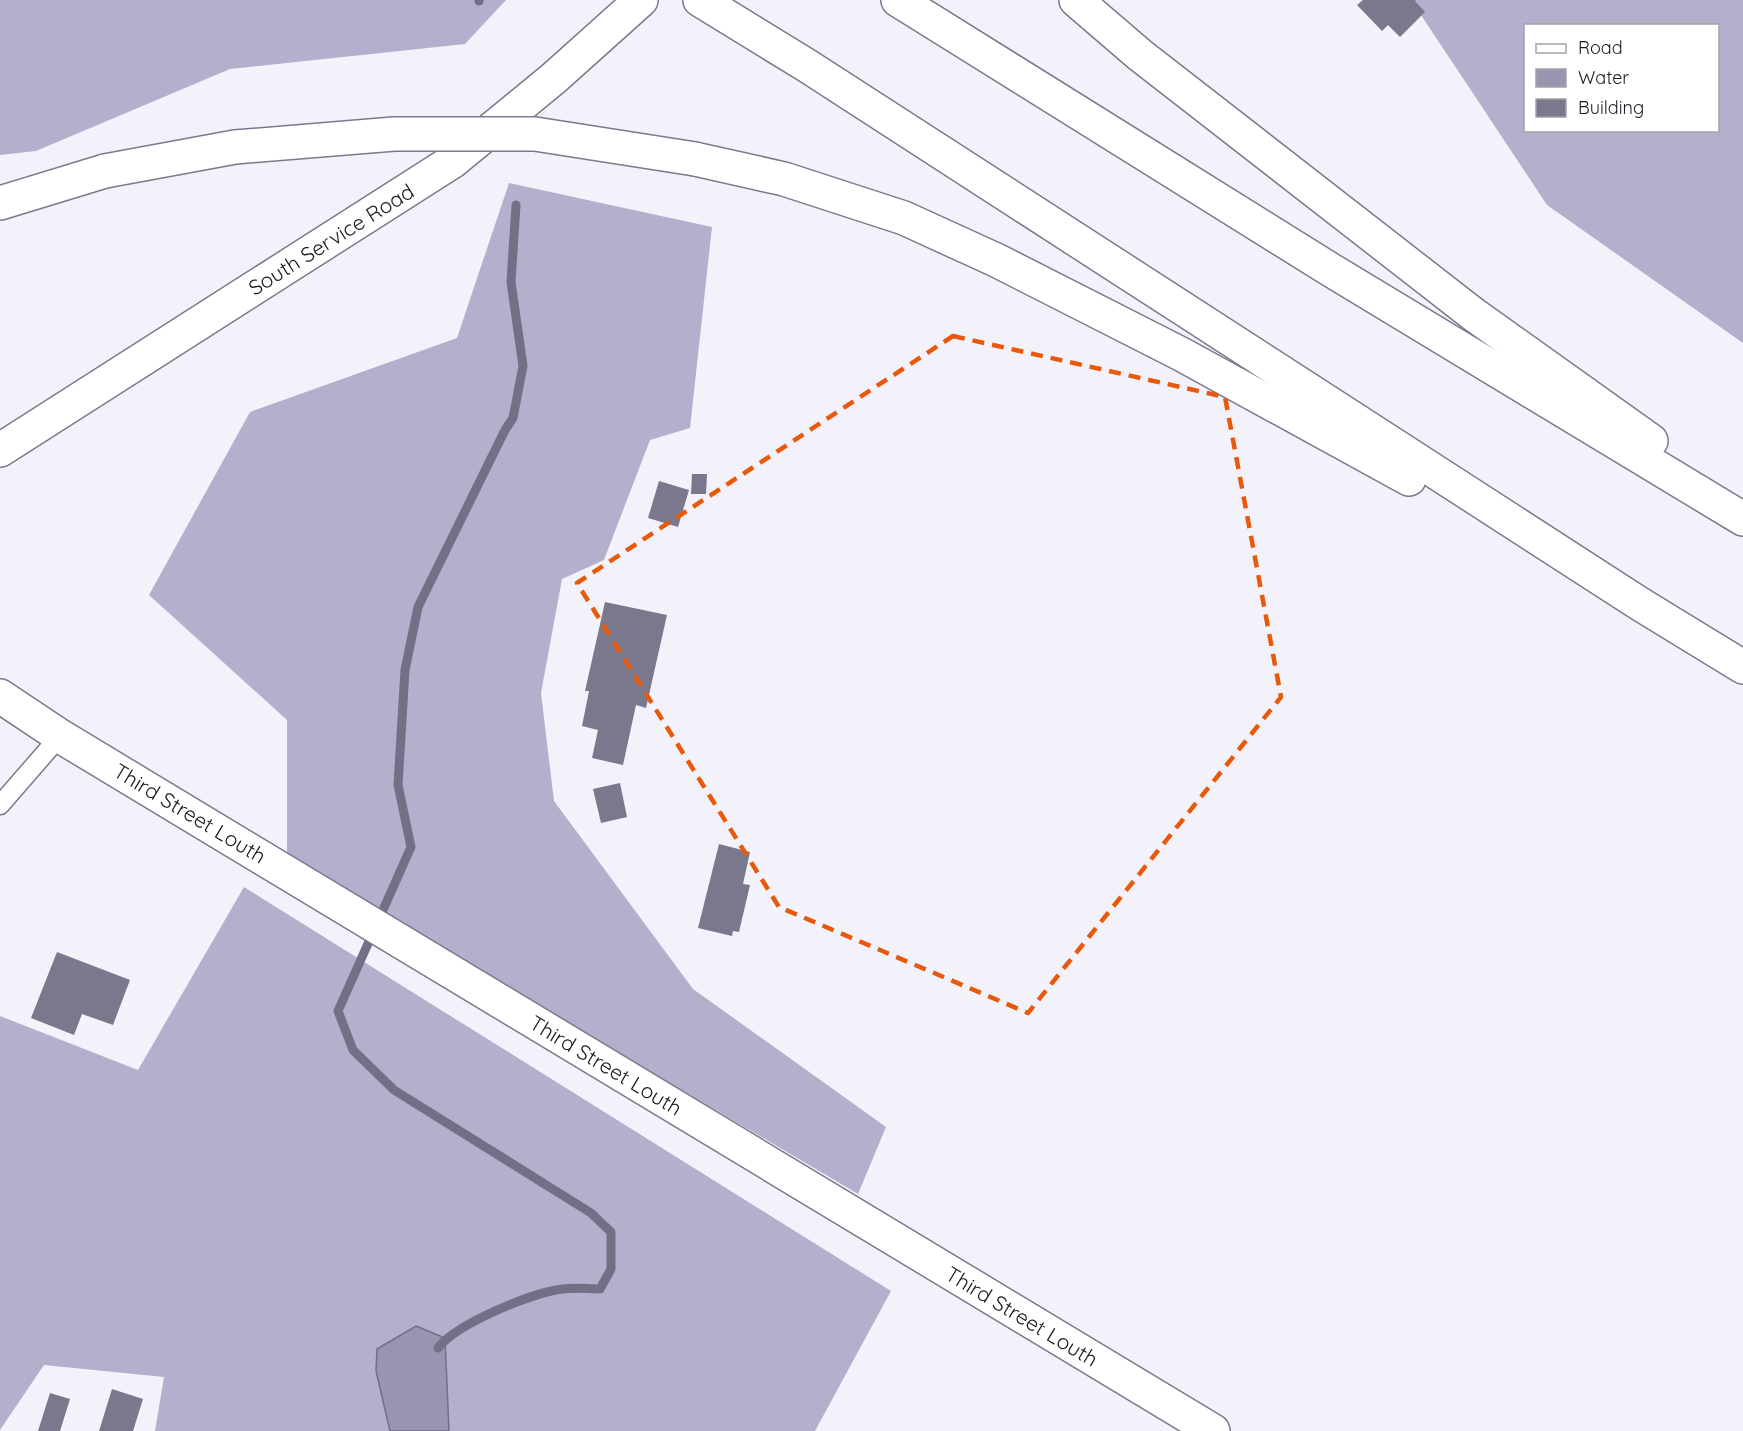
<svg xmlns="http://www.w3.org/2000/svg" width="1743" height="1431" font-family="Quicksand,sans-serif">
	<style>
		.forest { fill: #b2b0cd; fill-rule: evenodd }
		.water { fill: #9795b1; stroke: #717086; stroke-width: 1.5 }
		.lines { fill: none; stroke-linecap: round; stroke-linejoin: round }
		.stream { stroke: #717086; stroke-width: 9 }
		.building { fill: #7a788c }
		.lane-casing { stroke: #7a798d; stroke-width: 21 }
		.secondary-casing { stroke: #7a798d; stroke-width: 36 }
		.highway-casing { stroke: #7a798d; stroke-width: 36 }
		.lane { stroke: #fff; stroke-width: 18 }
		.secondary { stroke: #fff; stroke-width: 33 }
		.highway { stroke: #fff; stroke-width: 33 }
		.highway-bridge-casing { stroke: #7a798d; stroke-width: 36; stroke-linecap: butt }
		.highway-bridge { stroke: #fff; stroke-width: 33 }
		.marked { fill: none; stroke: #e8590c; stroke-width: 4.5; stroke-dasharray: 12 8; stroke-linejoin: round }
		.labels { text-anchor: middle; dominant-baseline: central; stroke-width: 4.5; stroke-linejoin: round; paint-order: stroke }
		.street-label { font-size: 21px; fill: #191820; stroke: #fff }
	</style>
	<rect width="100%" height="100%" fill="#f3f2fb"/>
	<!-- forest -->
	<g class="forest">
		<polygon points="0,0 506,0 465,44 230,69 36,151 0,155"/>
		<path d="M1411,0H1743V343L1547,205ZM1526,26H1718V130H1526Z"/>
		<polygon points="509,183 712,227 690,428 650,440 604,560 562,579 541,693 554,801 693,989 886,1127 858,1194 287,857 287,720 149,595 250,412 457,338"/>
		<polygon points="244,887 891,1291 815,1431 155,1431 164,1377 44,1365 0,1430 0,1016 138,1070"/>
	</g>
	<!-- water -->
	<polygon class="water" points="416,1326 445,1338 449,1431 390,1431 376,1371 377,1349"/>
	<g class="lines">
		<!-- stream -->
		<g class="stream">
			<polyline points="479,1 479,0"/>
			<path d="M438,1348C456,1324 533,1292 563,1289C575,1287 588,1289 600,1289L611,1269V1232L591,1213L394,1090L353,1050L338,1011L411,847L398,785L405,670L418,607L505,430L513,418L523,366L511,282L516,205"/>
		</g>
	</g>
	<!-- building -->
	<g class="building">
		<polygon points="1363,0 1416,0 1415,1 1425,12 1400,37 1388,25 1382,31 1357,5"/>
		<polygon points="692,474 707,474 706,494 691,494"/>
		<polygon points="659,481 689,490 678,527 648,518"/>
		<polygon points="605,602 667,615 646,708 636,705 623,765 592,758 598,730 582,726 589,691 585,691"/>
		<polygon points="620,783 627,817 601,823 593,789"/>
		<polygon points="719,844 750,852 743,884 750,885 739,932 733,931 732,936 698,928"/>
		<polygon points="57,952 130,980 113,1025 82,1014 74,1035 31,1018"/>
		<polygon points="112,1389 143,1399 133,1431 99,1431"/>
		<polygon points="50,1393 70,1399 60,1431 38,1431"/>
	</g>
	<g class="lines">
		<defs>
			<polyline id="lane" points="0,805 60,736"/>
			<g id="secondary">
				<polyline points="0,450 453,161 554,78 641,0"/>
				<polyline points="0,696 60,736 1213,1431"/>
			</g>
			<g id="highway">
				<polyline points="700,0 806,65 1640,604 1743,667"/>
				<polyline points="898,0 1331,270 1743,519"/>
				<polyline points="1076,0 1140,55 1473,314 1651,441"/>
				<polyline points="695,159 784,179 904,218 996,260 1181,354 1409,479"/>
				<polyline points="0,203 105,171"/>
			</g>
		</defs>
		<!-- lane casing -->
		<use href="#lane" class="lane-casing"/>
		<!-- secondary casing -->
		<use href="#secondary" class="secondary-casing"/>
		<!-- highway casing -->
		<use href="#highway" class="highway-casing"/>
		<!-- lane -->
		<use href="#lane" class="lane"/>
		<!-- secondary -->
		<use href="#secondary" class="secondary"/>
		<!-- highway -->
		<use href="#highway" class="highway"/>
		<defs>
			<polyline id="highway-bridge" points="105,171 235,147 394,134 535,134 695,159"/>
		</defs>
		<!-- highway-bridge casing -->
		<use href="#highway-bridge" class="highway-bridge-casing"/>
		<!-- highway-bridge -->
		<use href="#highway-bridge" class="highway-bridge"/>
	</g>
	<!-- marked area -->
	<path class="marked" d="M953,336L1225,397L1281,697L1028,1013L779,907L577,583Z"/>
	<g class="labels">
		<!-- street labels -->
		<g class="street-label">
			<text transform="translate(331 239) rotate(-32)">South Service Road</text>
			<text transform="translate(190 813) rotate(31)">Third Street Louth</text>
			<text transform="translate(606 1065) rotate(31)">Third Street Louth</text>
			<text transform="translate(1022 1316) rotate(31)">Third Street Louth</text>
		</g>
	</g>
	<!-- legend -->
	<rect x="1524" y="24" width="195" height="108" fill="#ffffff" stroke="#a3a3a6" stroke-width="1.5"/>
	<rect x="1536" y="44" width="30" height="9" fill="#ffffff" stroke="#a3a3a6" stroke-width="1.5"/>
	<text x="1578" y="54" font-size="18" fill="#191820">Road</text>
	<rect x="1536" y="69" width="30" height="18" fill="#9795b1" stroke="#a3a3a6" stroke-width="1.5"/>
	<text x="1578" y="84" font-size="18" fill="#191820">Water</text>
	<rect x="1536" y="99" width="30" height="18" fill="#7a788c" stroke="#a3a3a6" stroke-width="1.5"/>
	<text x="1578" y="114" font-size="18" fill="#191820">Building</text>
</svg>
